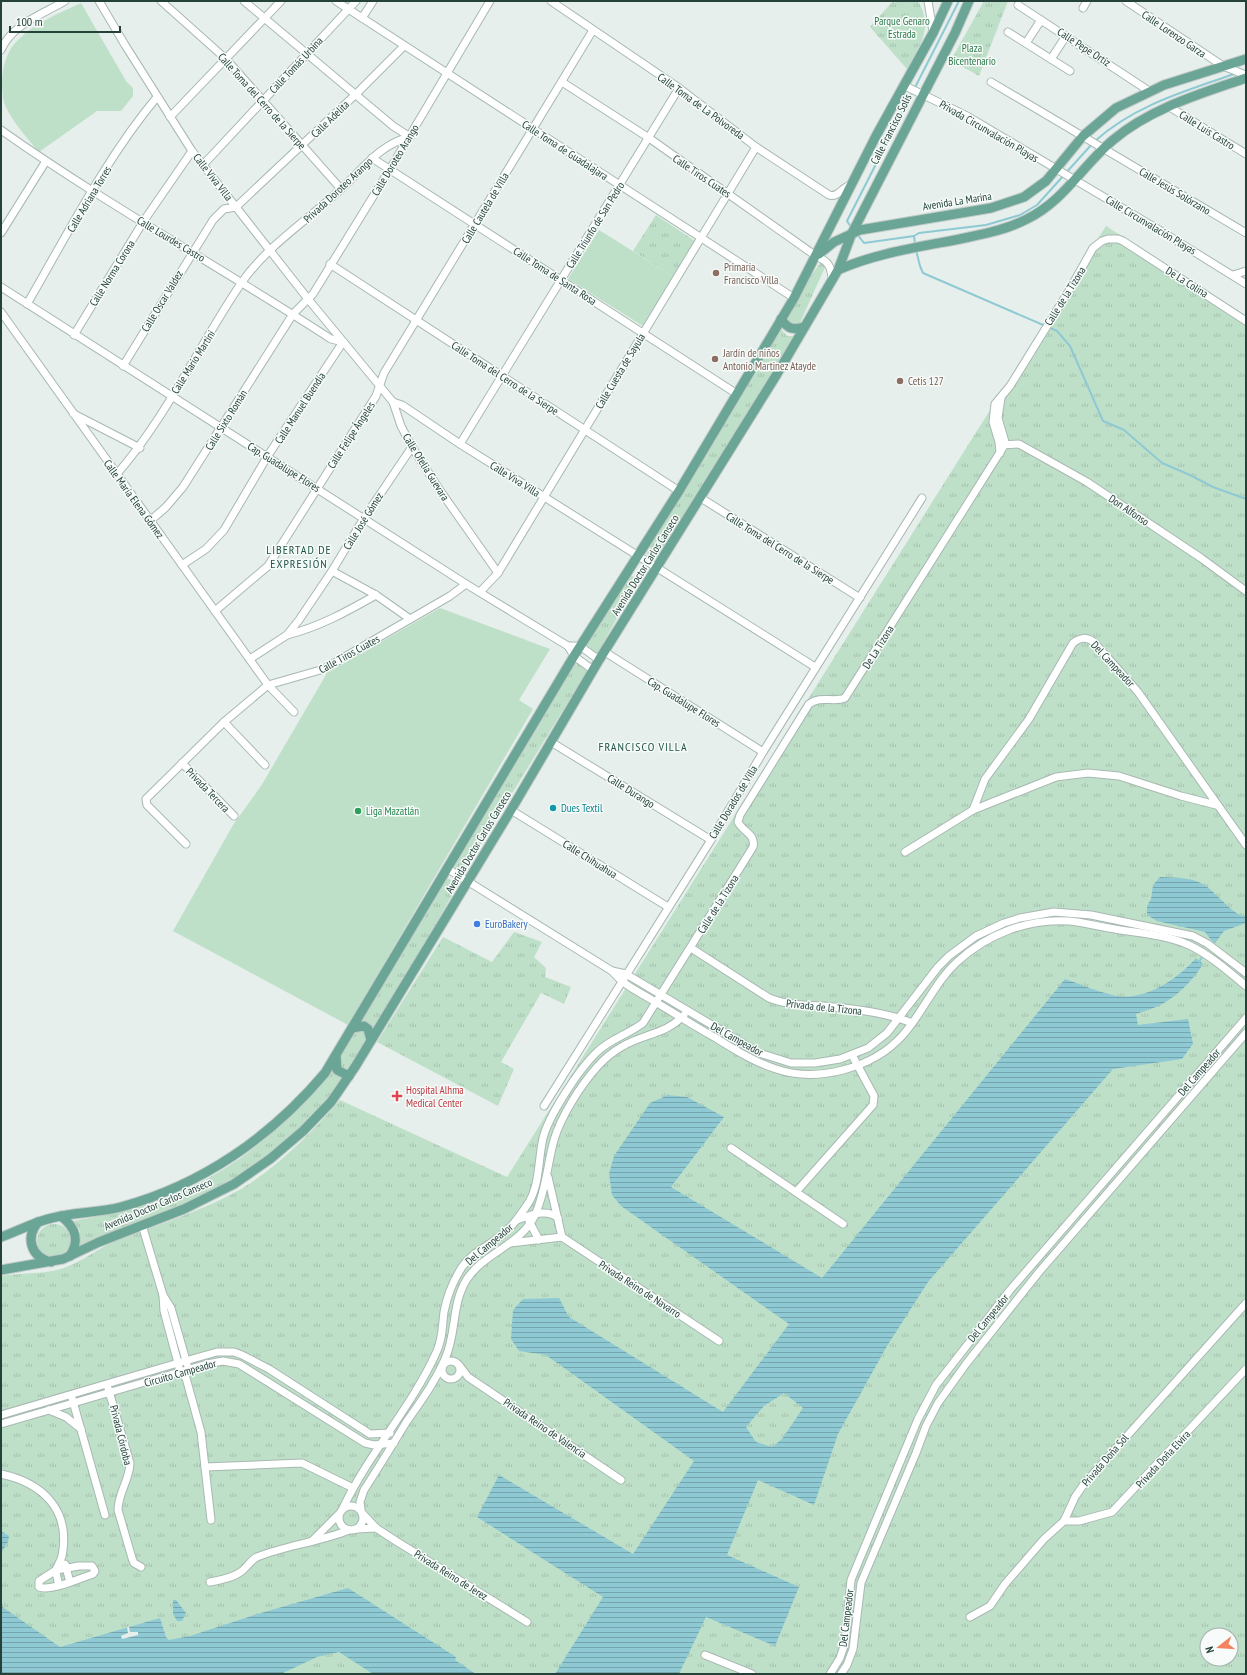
<svg xmlns="http://www.w3.org/2000/svg" width="1247" height="1675" font-family="'PT Sans Narrow',sans-serif">
	<style>
		.grass { fill: url(#grass-tufts); fill-rule: evenodd }
		.pitch { fill: #bfe0c8 }
		.water { fill: url(#water-rules); fill-rule: evenodd }
		.pier { fill: #e6efeb }
		.lines { fill: none; stroke-linecap: round; stroke-linejoin: round }
		.stream { stroke: #8ec9d4; stroke-width: 2 }
		.minor-casing { stroke: #a8b8b2; stroke-width: 9 }
		.major-casing { stroke: #c2cac8; stroke-width: 11 }
		.minor { stroke: #fff; stroke-width: 7 }
		.major { stroke: #6aa596; stroke-width: 9 }
		.education-dot { fill: #8d6e63; stroke: #f7fbf9; stroke-width: 1.5 }
		.culture-dot { fill: #0f9aa8; stroke: #f7fbf9; stroke-width: 1.5 }
		.leisure-dot { fill: #2e9e5b; stroke: #f7fbf9; stroke-width: 1.5 }
		.shop-dot { fill: #3f7fe0; stroke: #f7fbf9; stroke-width: 1.5 }
		.health-dot { fill: #e0444e; stroke: #f7fbf9; stroke-width: 1.5 }
		.labels { text-anchor: middle; dominant-baseline: central; stroke-width: 3; stroke-linejoin: round; paint-order: stroke }
		.park-label { font-size: 11px; fill: #2d7a4b; stroke: #f7fbf9 }
		.street-label { font-size: 11px; fill: #24423a; stroke: #f7fbf9 }
		.education-label { font-size: 11px; fill: #785e54; stroke: #f7fbf9; text-anchor: start }
		.culture-label { font-size: 11px; fill: #0d838f; stroke: #f7fbf9; text-anchor: start }
		.leisure-label { font-size: 11px; fill: #27864d; stroke: #f7fbf9; text-anchor: start }
		.shop-label { font-size: 11px; fill: #366cbe; stroke: #f7fbf9; text-anchor: start }
		.health-label { font-size: 11px; fill: #be3a42; stroke: #f7fbf9; text-anchor: start }
		.neighbourhood-label { font-size: 12px; letter-spacing: 1px; fill: #1f5548; stroke: #f7fbf9 }
	</style>
	<defs>
		<pattern id="grass-tufts" width="24" height="20" patternUnits="userSpaceOnUse"><rect width="24" height="20" fill="#bfe0c8"/><path d="M3 7l-1-3M5 7V3M7 7l1-3M15 17l-1-3M17 17v-4M19 17l1-3" fill="none" stroke="#a4c1ad"/></pattern>
		<pattern id="water-rules" width="6" height="5" patternUnits="userSpaceOnUse"><rect width="6" height="5" fill="#8ec9d4"/><path d="M0 2.5h6" fill="none" stroke="#74a5ad"/></pattern>
	</defs>
	<rect width="100%" height="100%" fill="#e6efeb"/>
	<!-- grass -->
	<g class="grass">
		<path d="M893,1H918C934,29 920,44 907,69L870,27Z"/>
		<polygon points="984,1 1008,1 979,76 951,60"/>
		<polygon points="656,215 695,241 674,277 633,251"/>
		<path d="M1106,226L1246,316V1674H1V1276C18,1273 35,1274 52,1271C76,1267 96,1249 118,1240C159,1224 203,1211 241,1189C279,1166 311,1133 340,1100L507,1177ZM1207,1635H1231V1659H1207Z"/>
		<polygon points="821,262 826,265 799,325 793,327 787,320 806,282"/>
		<polygon points="781,329 787,336 794,336 758,397 658,557 653,560 649,558 647,554 648,549"/>
		<polygon points="626,573 638,579 637,582 596,656 584,647"/>
		<polygon points="576,659 587,671 462,875 455,872 455,867 462,853"/>
		<path d="M445,876L458,885C435,925 412,965 389,1005C367,1042 346,1081 316,1112C287,1142 252,1170 215,1189C172,1213 124,1226 79,1246L80,1231L73,1221C114,1214 153,1204 190,1187C250,1160 304,1109 341,1056Z"/>
		<polygon points="514,932 542,942 534,957 546,968 545,977 571,987 564,1004 541,993 501,1062 514,1069 498,1106 377,1042 443,937 492,962"/>
		<circle cx="54" cy="1241" r="17"/>
	</g>
	<!-- pitch -->
	<g class="pitch">
		<path d="M81,3L126,81L133,88V96L121,111H97L39,152C28,139 9,118 4,102C0,81 2,55 18,40C34,23 60,13 81,3Z"/>
		<polygon points="599,230 674,277 643,326 568,279"/>
		<polygon points="440,608 550,649 519,700 533,709 348,1025 173,931 233,825 261,786 327,673"/>
	</g>
	<!-- water -->
	<g class="water">
		<path d="M1160,877C1175,878 1190,877 1203,884C1215,891 1235,918 1246,916V923L1224,931L1215,943L1211,940L1205,932L1157,921L1147,915V906L1151,899L1153,885Z"/>
		<path d="M1196,958L1203,964C1194,979 1177,997 1160,1005C1152,1009 1144,1011 1136,1014L1138,1025L1188,1019L1193,1044L1182,1059L1113,1069L928,1282L887,1346L838,1434L814,1505L758,1480L727,1555L799,1587L775,1646L706,1617L679,1674H555L603,1597L477,1517L499,1475L633,1554L694,1461L546,1355L519,1351L511,1339L513,1310L523,1299L559,1298L569,1317L723,1412L789,1324L621,1206L612,1195L609,1174L614,1156L650,1103L668,1095L687,1097L724,1117L671,1187L822,1278L1065,979C1080,984 1096,991 1112,995C1142,1003 1177,980 1196,958ZM784,1393L803,1408L782,1439L772,1447L756,1442L746,1427L764,1406Z"/>
		<polygon points="1,1531 9,1536 8,1542 1,1553"/>
		<polygon points="348,1588 456,1657 455,1660 476,1674 373,1674 339,1652 317,1657 281,1674 1,1674 1,1606 60,1647 160,1618 166,1637 169,1640 190,1636 261,1613"/>
		<polygon points="173,1600 176,1600 186,1613 182,1621 177,1621 173,1614"/>
	</g>
	<!-- pier -->
	<polygon class="pier" points="127,1627 129,1627 130,1632 138,1632 138,1635 122,1639 121,1636 128,1633"/>
	<g class="lines">
		<!-- stream -->
		<g class="stream">
			<path d="M1095,141C1135,105 1186,91 1234,74"/>
			<polyline points="851,227 847,221 959,1"/>
			<polyline points="857,234 864,243 914,236"/>
			<polyline points="915,244 914,236 919,233 986,225 1020,215 1037,205 1092,144"/>
			<polyline points="916,250 920,266 923,273 1057,331 1070,346 1103,421 1124,430 1162,463 1190,475 1213,487 1246,499"/>
			<polyline points="1199,962 1202,957"/>
		</g>
		<defs>
			<g id="minor">
				<polyline points="99,1 125,45 192,151 308,299 393,402 401,426 412,447 439,489 498,573"/>
				<polyline points="161,1 226,59 341,189"/>
				<polyline points="244,1 393,126 410,137"/>
				<polyline points="336,1 794,298"/>
				<path d="M551,1L679,88L756,147L829,195C838,198 842,187 851,185"/>
				<polyline points="928,1 933,32"/>
				<polyline points="1126,1 1223,66 1246,75"/>
				<polyline points="1018,5 1149,91"/>
				<polyline points="1083,8 1087,1"/>
				<polyline points="362,18 373,1"/>
				<polyline points="1008,32 1070,71"/>
				<polyline points="1026,43 1041,20"/>
				<path d="M1,50C12,24 43,14 65,1"/>
				<polyline points="1051,59 1066,36"/>
				<path d="M562,82L649,138L816,256C828,261 831,266 832,278"/>
				<polyline points="991,82 1246,233"/>
				<polyline points="903,85 967,116 1156,228 1246,284"/>
				<polyline points="1168,106 1246,154"/>
				<polyline points="170,117 281,1"/>
				<path d="M1,130C107,205 222,268 331,339L343,342"/>
				<polyline points="372,158 737,394"/>
				<polyline points="203,165 356,1"/>
				<polyline points="1,233 46,161"/>
				<polyline points="330,264 679,491"/>
				<polyline points="1233,275 1246,271"/>
				<polyline points="1,287 466,584 568,646 574,656 593,670"/>
				<path d="M27,304C67,235 106,158 157,97"/>
				<polyline points="1,312 268,685 294,712"/>
				<polyline points="74,335 143,222 192,151"/>
				<polyline points="123,366 213,220 224,209 236,207 356,94 404,46"/>
				<polyline points="393,402 402,405 460,444 815,667"/>
				<polyline points="74,414 140,448"/>
				<polyline points="460,444 679,88"/>
				<polyline points="1002,445 1019,444 1087,482 1201,558 1246,591"/>
				<polyline points="1000,453 999,442 993,422 995,404 1010,386 1070,289 1093,248 1102,241 1108,239 1118,239 1123,241 1246,321"/>
				<path d="M116,475C167,417 199,345 242,282C268,245 308,220 341,189C363,169 380,144 410,137"/>
				<polyline points="701,498 860,598"/>
				<polyline points="151,520 166,507 183,487 293,314 313,294 390,169 490,1"/>
				<polyline points="182,565 206,549 224,530 267,457 343,342"/>
				<polyline points="332,571 376,595 410,619"/>
				<polyline points="480,592 498,573 756,147"/>
				<polyline points="215,611 268,566 376,396 384,373 593,30"/>
				<path d="M287,635C319,627 348,611 376,595"/>
				<polyline points="568,646 580,646 599,660"/>
				<polyline points="605,652 763,752"/>
				<polyline points="250,659 287,635 299,620 332,571 364,518 412,447"/>
				<polyline points="224,722 265,765"/>
				<polyline points="551,742 711,840"/>
				<polyline points="182,763 234,816"/>
				<polyline points="511,810 668,907"/>
				<path d="M973,810L985,779L1029,719L1073,643C1081,637 1086,637 1094,642L1138,692L1246,845"/>
				<polyline points="186,844 147,805 146,799 224,722 268,685 324,669 450,596 466,584"/>
				<polyline points="905,852 973,810 1056,777 1088,773 1119,776 1181,796 1216,805"/>
				<path d="M448,869L612,971C625,987 640,992 657,1003C676,1014 694,1026 714,1037C734,1049 754,1062 776,1069C818,1083 873,1068 902,1036C923,1013 934,983 957,962C987,934 1029,918 1069,921C1082,922 1096,926 1109,928C1135,933 1165,934 1189,945C1210,955 1228,971 1246,986"/>
				<path d="M691,948L769,998C787,1005 805,1005 824,1006C853,1009 885,1012 912,1023"/>
				<polyline points="612,971 626,974 759,1053 791,1063 815,1063 840,1059 868,1048 887,1033 938,967 949,956 976,936 1004,923 1020,918 1054,912 1091,915 1193,936 1208,944 1246,973"/>
				<polyline points="544,1106 711,840 763,752 922,498"/>
				<polyline points="731,1148 843,1224"/>
				<polyline points="548,1177 562,1237"/>
				<polyline points="796,1192 873,1105 874,1096 852,1055"/>
				<path d="M517,1220C530,1215 547,1208 558,1218"/>
				<polyline points="529,1221 539,1240"/>
				<polyline points="142,1225 163,1295 171,1308 187,1364"/>
				<polyline points="562,1237 719,1341"/>
				<polyline points="510,1243 562,1237"/>
				<circle cx="451" cy="1370" r="9"/>
				<polyline points="459,1365 468,1377 621,1480"/>
				<path d="M108,1388L130,1463C130,1479 118,1493 118,1510L132,1558L134,1563L141,1567"/>
				<polyline points="72,1398 105,1515"/>
				<polyline points="49,1410 66,1417 81,1429"/>
				<polyline points="1,1415 178,1363 164,1311 163,1295"/>
				<polyline points="1,1424 207,1364 223,1361 239,1364 365,1443 374,1445 394,1443"/>
				<polyline points="205,1467 302,1463 353,1488"/>
				<path d="M1,1474C43,1483 71,1510 62,1556C61,1561 57,1566 56,1570C56,1575 58,1581 59,1585"/>
				<circle cx="351" cy="1518" r="12"/>
				<path d="M343,1508C369,1453 411,1408 436,1353C443,1339 442,1326 444,1312C447,1296 453,1281 462,1267C472,1252 491,1245 504,1233C514,1225 522,1213 529,1202C540,1183 538,1160 543,1138C549,1115 579,1069 597,1052C610,1039 629,1034 643,1023L753,847C756,834 743,832 738,822L740,815L809,704C821,695 833,703 845,698L1002,449L1005,442L998,418L1001,398"/>
				<path d="M361,1510L360,1502L364,1490C379,1467 393,1444 407,1421C421,1401 435,1382 445,1359C457,1333 451,1304 467,1279C485,1252 521,1245 535,1215C546,1191 547,1165 554,1140C561,1116 581,1085 597,1067C604,1059 614,1051 623,1046C643,1034 667,1034 684,1015"/>
				<polyline points="363,1514 376,1528 396,1541 527,1622"/>
				<polyline points="211,1520 201,1432 186,1378 180,1372 178,1363 217,1352 234,1352 242,1355 269,1369 370,1434 390,1433"/>
				<polyline points="1064,1521 1079,1521 1112,1512 1246,1369"/>
				<polyline points="357,1529 376,1528"/>
				<polyline points="313,1540 339,1514"/>
				<polyline points="65,1564 70,1582"/>
				<path d="M79,1566H92L95,1571L93,1574C81,1578 50,1592 39,1587V1581L56,1570Z"/>
				<path d="M210,1582C220,1580 233,1578 242,1571C247,1567 251,1560 257,1557C287,1545 320,1542 349,1530"/>
				<polyline points="970,1617 990,1606 1005,1584 1044,1539 1064,1521 1075,1497 1084,1484 1246,1303"/>
				<polyline points="705,1655 752,1674"/>
				<polyline points="830,1674 840,1658 845,1643 851,1580 918,1419 936,1385 1010,1290 1246,1018"/>
				<polyline points="841,1674 847,1665 853,1649 861,1583 916,1453 926,1426 938,1403 966,1364 1039,1272 1246,1033"/>
			</g>
			<g id="major">
				<polyline points="819,254 834,242 860,230 991,208 1024,197 1046,181 1083,136 1116,108 1164,85 1246,59"/>
				<path d="M838,270C876,253 919,247 960,239C983,234 1006,230 1027,219C1064,201 1082,166 1113,140C1151,108 1200,94 1246,78"/>
				<path d="M781,319C788,329 792,330 804,327"/>
				<polyline points="352,1028 364,1026 368,1029 371,1040"/>
				<polyline points="336,1055 337,1070 349,1076"/>
				<path d="M61,1216C76,1228 80,1240 70,1256"/>
				<path d="M38,1222C25,1238 31,1257 51,1262"/>
				<path d="M1,1237C18,1231 34,1222 52,1218C74,1212 98,1213 121,1207C202,1185 271,1137 325,1073L574,656L679,491L794,298L876,136L933,33L948,1"/>
				<polyline points="1,1270 63,1259 99,1242 184,1209 234,1184 270,1159 303,1131 331,1102 355,1067 511,810 599,660 777,374 838,270 852,233 955,33 969,1"/>
			</g>
		</defs>
		<!-- minor casing -->
		<use href="#minor" class="minor-casing"/>
		<!-- major casing -->
		<use href="#major" class="major-casing"/>
		<!-- minor -->
		<use href="#minor" class="minor"/>
		<!-- major -->
		<use href="#major" class="major"/>
	</g>
	<!-- markers -->
	<g class="education-dot">
		<circle cx="716" cy="273" r="4"/>
		<circle cx="715" cy="359" r="4"/>
		<circle cx="900" cy="381" r="4"/>
	</g>
	<circle class="culture-dot" cx="553" cy="808" r="4"/>
	<circle class="leisure-dot" cx="358" cy="811" r="4"/>
	<circle class="shop-dot" cx="477" cy="924" r="4"/>
	<path class="health-dot" d="M395 1090h4v4h4v4h-4v4h-4v-4h-4v-4h4z"/>
	<g class="labels">
		<!-- park labels -->
		<g class="park-label">
			<text x="902" y="21">Parque Genaro<tspan x="902" dy="13">Estrada</tspan></text>
			<text x="972" y="48">Plaza<tspan x="972" dy="13">Bicentenario</tspan></text>
		</g>
		<!-- street labels -->
		<g class="street-label">
			<text transform="translate(1174 34) rotate(34)">Calle Lorenzo Garza</text>
			<text transform="translate(1084 47) rotate(33)">Calle Pepe Ortiz</text>
			<text transform="translate(296 65) rotate(-47)">Calle Tomás Urbina</text>
			<text transform="translate(262 101) rotate(48)">Calle Toma del Cerro de la Sierpe</text>
			<text transform="translate(701 106) rotate(36)">Calle Toma de La Polvoreda</text>
			<text transform="translate(330 119) rotate(-44)">Calle Adelita</text>
			<text transform="translate(891 129) rotate(-63)">Calle Francisco Solís</text>
			<text transform="translate(1207 130) rotate(32)">Calle Luis Castro</text>
			<text transform="translate(989 131) rotate(30)">Privada Circunvalación Playas</text>
			<text transform="translate(565 150) rotate(33)">Calle Toma de Guadalajara</text>
			<text transform="translate(395 160) rotate(-59)">Calle Doroteo Arango</text>
			<text transform="translate(702 176) rotate(34)">Calle Tiros Cuates</text>
			<text transform="translate(213 177) rotate(52)">Calle Viva Villa</text>
			<text transform="translate(338 190) rotate(-43)">Privada Doroteo Arango</text>
			<text transform="translate(1175 191) rotate(31)">Calle Jesús Solórzano</text>
			<text transform="translate(89 199) rotate(-59)">Calle Adriana Torres</text>
			<text transform="translate(957 201) rotate(-9)">Avenida La Marina</text>
			<text transform="translate(485 208) rotate(-59)">Calle Cautela de Villa</text>
			<text transform="translate(595 225) rotate(-58)">Calle Triunfo de San Pedro</text>
			<text transform="translate(1151 225) rotate(31)">Calle Circunvalación Playas</text>
			<text transform="translate(171 239) rotate(31)">Calle Lourdes Castro</text>
			<text transform="translate(112 273) rotate(-58)">Calle Norma Corona</text>
			<text transform="translate(555 276) rotate(33)">Calle Toma de Santa Rosa</text>
			<text transform="translate(1187 282) rotate(32)">De La Colina</text>
			<text transform="translate(1065 296) rotate(-58)">Calle de la Tizona</text>
			<text transform="translate(162 301) rotate(-59)">Calle Oscar Valdez</text>
			<text transform="translate(193 362) rotate(-58)">Calle Mario Martini</text>
			<text transform="translate(620 371) rotate(-59)">Calle Cuesta de Sayula</text>
			<text transform="translate(505 378) rotate(33)">Calle Toma del Cerro de la Sierpe</text>
			<text transform="translate(300 408) rotate(-57)">Calle Manuel Buendía</text>
			<text transform="translate(226 420) rotate(-58)">Calle Sixto Román</text>
			<text transform="translate(351 435) rotate(-57)">Calle Felipe Ángeles</text>
			<text transform="translate(284 467) rotate(32)">Cap. Guadalupe Flores</text>
			<text transform="translate(426 467) rotate(58)">Calle Ofelia Guevara</text>
			<text transform="translate(515 479) rotate(32)">Calle Viva Villa</text>
			<text transform="translate(134 499) rotate(54)">Calle María Elena Gómez</text>
			<text transform="translate(1129 510) rotate(34)">Don Alfonso</text>
			<text transform="translate(363 521) rotate(-58)">Calle José Gómez</text>
			<text transform="translate(780 548) rotate(32)">Calle Toma del Cerro de la Sierpe</text>
			<text transform="translate(645 565) rotate(-58)">Avenida Doctor Carlos Canseco</text>
			<text transform="translate(878 647) rotate(-58)">De La Tizona</text>
			<text transform="translate(349 654) rotate(-29)">Calle Tiros Cuates</text>
			<text transform="translate(1113 664) rotate(47)">Del Campeador</text>
			<text transform="translate(684 702) rotate(32)">Cap. Guadalupe Flores</text>
			<text transform="translate(208 790) rotate(46)">Privada Tercera</text>
			<text transform="translate(631 791) rotate(32)">Calle Durango</text>
			<text transform="translate(733 802) rotate(-59)">Calle Dorados de Villa</text>
			<text transform="translate(478 842) rotate(-59)">Avenida Doctor Carlos Canseco</text>
			<text transform="translate(590 859) rotate(32)">Calle Chihuahua</text>
			<text transform="translate(718 904) rotate(-58)">Calle de la Tizona</text>
			<text transform="translate(824 1007) rotate(6)">Privada de la Tizona</text>
			<text transform="translate(737 1039) rotate(29)">Del Campeador</text>
			<text transform="translate(1199 1072) rotate(-49)">Del Campeador</text>
			<text transform="translate(158 1204) rotate(-23)">Avenida Doctor Carlos Canseco</text>
			<text transform="translate(489 1244) rotate(-40)">Del Campeador</text>
			<text transform="translate(640 1289) rotate(33)">Privada Reino de Navarro</text>
			<text transform="translate(988 1318) rotate(-51)">Del Campeador</text>
			<text transform="translate(180 1373) rotate(-16)">Circuito Campeador</text>
			<text transform="translate(545 1428) rotate(34)">Privada Reino de Valencia</text>
			<text transform="translate(121 1435) rotate(76)">Privada Córdoba</text>
			<text transform="translate(1163 1459) rotate(-47)">Privada Doña Elvira</text>
			<text transform="translate(1105 1460) rotate(-49)">Privada Doña Sol</text>
			<text transform="translate(451 1575) rotate(32)">Privada Reino de Jerez</text>
			<text transform="translate(846 1618) rotate(-83)">Del Campeador</text>
		</g>
		<!-- education labels -->
		<g class="education-label">
			<text x="724" y="267">Primaria<tspan x="724" dy="13">Francisco Villa</tspan></text>
			<text x="723" y="353">Jardín de niños<tspan x="723" dy="13">Antonio Martinez Atayde</tspan></text>
			<text x="908" y="381">Cetis 127</text>
		</g>
		<!-- culture labels -->
		<g class="culture-label">
			<text x="561" y="808">Dues Textil</text>
		</g>
		<!-- leisure labels -->
		<g class="leisure-label">
			<text x="366" y="811">Liga Mazatlán</text>
		</g>
		<!-- shop labels -->
		<g class="shop-label">
			<text x="485" y="924">EuroBakery</text>
		</g>
		<!-- health labels -->
		<g class="health-label">
			<text x="406" y="1090">Hospital Alhma<tspan x="406" dy="13">Medical Center</tspan></text>
		</g>
		<!-- neighbourhood labels -->
		<g class="neighbourhood-label">
			<text x="299" y="549">LIBERTAD DE<tspan x="299" dy="14">EXPRESIÓN</tspan></text>
			<text x="643" y="746">FRANCISCO VILLA</text>
		</g>
	</g>
	<!-- border -->
	<rect width="1247" height="1675" fill="none" stroke="#24423a" stroke-width="4"/>
	<!-- north arrow -->
	<g transform="translate(1219 1647) rotate(253)"><circle r="19" fill="#f7fbf9" stroke="#a3b1ad"/>
	<path d="M0-3L7 15L0 10L-7 15Z" fill="#f4845f"/>
	<text y="-6" font-size="11" font-weight="bold" text-anchor="middle" fill="#24423a">N</text>
	</g>
	<!-- scale -->
	<path d="M10 26v6h110v-6" fill="none" stroke="#24423a" stroke-width="2"/>
	<text x="16" y="26" font-size="12" fill="#24423a" stroke="#f7fbf9" stroke-width="3" paint-order="stroke">100 m</text>
</svg>
